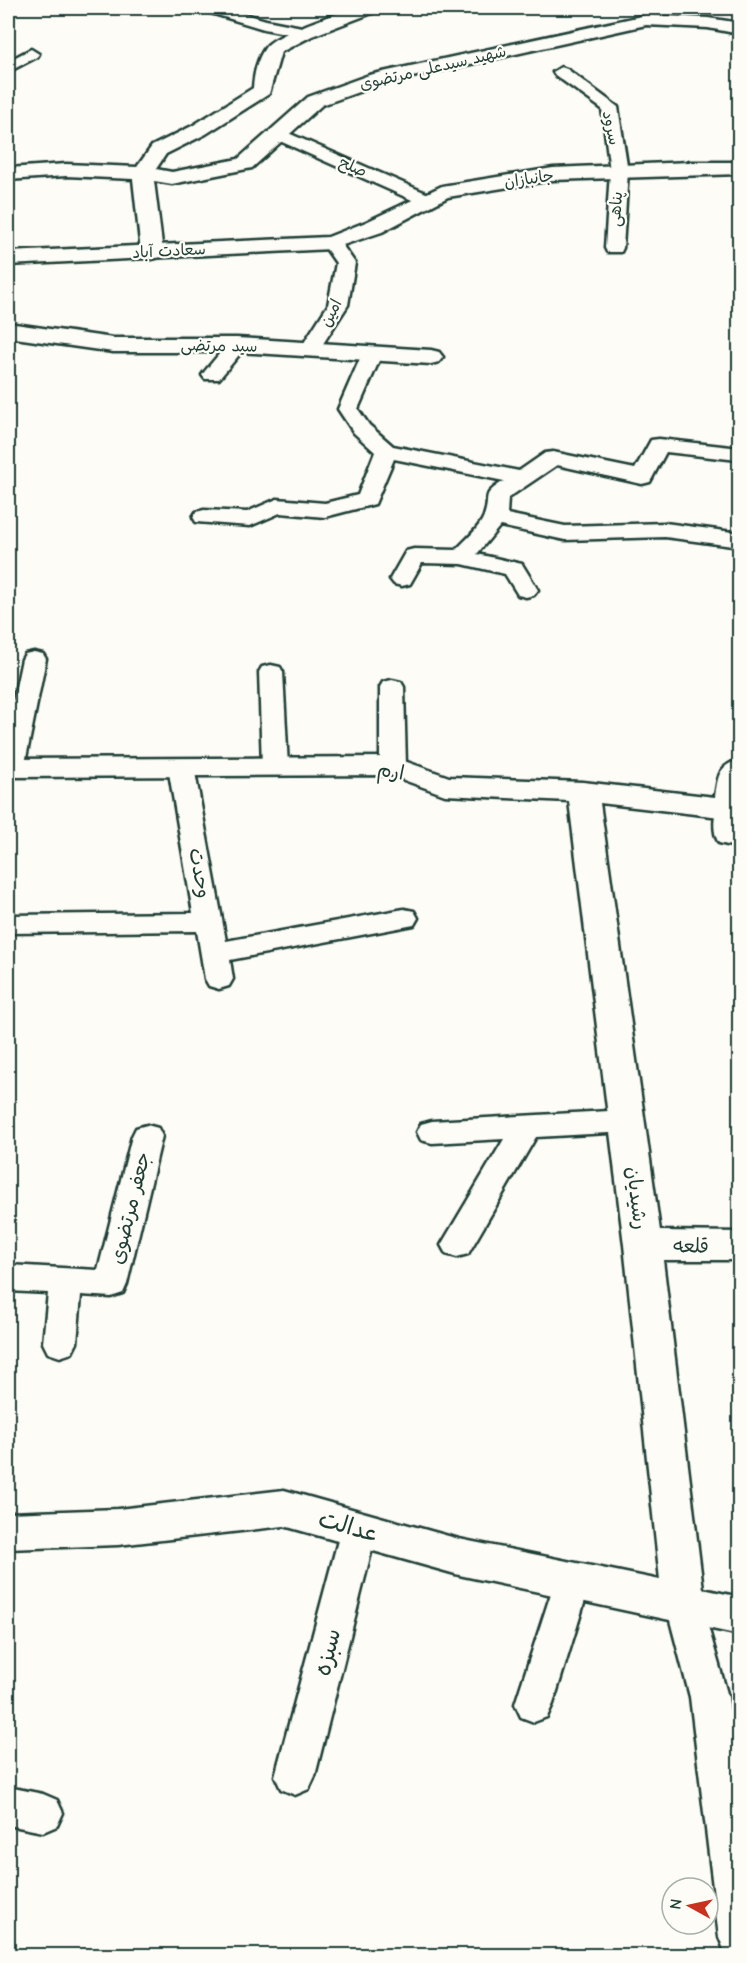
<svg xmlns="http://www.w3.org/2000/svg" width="747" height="1963" font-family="'Comic Neue','Playpen Sans Arabic',sans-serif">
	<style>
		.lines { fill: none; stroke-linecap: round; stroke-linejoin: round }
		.lane-casing { stroke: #1f3d34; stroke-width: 5 }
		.street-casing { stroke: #1f3d34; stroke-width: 5 }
		.secondary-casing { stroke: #1f3d34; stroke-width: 5 }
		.lane { fill: #fdfcf7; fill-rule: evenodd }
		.street { fill: #fdfcf7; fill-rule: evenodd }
		.secondary { fill: #fdfcf7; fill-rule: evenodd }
		.labels { text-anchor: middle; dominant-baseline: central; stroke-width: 4.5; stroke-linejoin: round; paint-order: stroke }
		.far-street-label { font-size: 16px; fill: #1f3d34; stroke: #fdfcf7 }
		.street-label { font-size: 20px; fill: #1f3d34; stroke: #fdfcf7 }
		.near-street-label { font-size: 24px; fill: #1f3d34; stroke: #fdfcf7 }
	</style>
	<rect width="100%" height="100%" fill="#fdfcf7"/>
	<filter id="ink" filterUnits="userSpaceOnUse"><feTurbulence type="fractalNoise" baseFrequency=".0167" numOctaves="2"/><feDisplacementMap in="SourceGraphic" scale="12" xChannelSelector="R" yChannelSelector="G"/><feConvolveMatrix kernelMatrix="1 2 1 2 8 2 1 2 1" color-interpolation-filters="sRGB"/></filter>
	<g filter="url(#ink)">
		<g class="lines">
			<defs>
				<g id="lane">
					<polygon points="201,8 224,8 266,20 312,29 314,32 306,37 264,29 204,11"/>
					<polygon points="31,49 39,54 37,57 8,72 8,61"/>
					<polygon points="561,67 567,69 618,107 628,171 623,248 621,252 607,252 605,248 610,171 602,109 555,75 553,72"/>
					<polygon points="279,129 433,196 436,200 433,204 421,204 273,138 270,134 273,130"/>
					<polygon points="331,237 338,239 355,263 348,305 317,353 303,353 300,349 328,305 336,263 322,243 324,239"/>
					<polygon points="237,339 244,341 247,345 244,349 219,379 205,379 202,375 205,371 230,341"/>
					<path d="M372,348L379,350L382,354L358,409L369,425L393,446L519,471L545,453L553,452L635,469L651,440L659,439L740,448L738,460L666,452L650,482L642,484L557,465L508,498L507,514L565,526L665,523L740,533V547L665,537L565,540L500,526L477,554L522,564L538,590L534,595L526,597L518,595L505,574L462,564L422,563L410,584L402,586L394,584L390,579L406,551L414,549L456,550C464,541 480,528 484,516C492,494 479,497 504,481L394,459L375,504L325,517L280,513L250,526L196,522L193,517L196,512L204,510L247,512L277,499L325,503L358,495L375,452L354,433L338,409L362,354L365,350Z"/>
					<polygon points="34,652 43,654 46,659 24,768 20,774 8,775 8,725 22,659 25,654"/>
					<polygon points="271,665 280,667 283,672 288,767 284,773 275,775 266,773 262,767 259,672 262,667"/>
					<polygon points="392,680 401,682 404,687 406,766 402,772 393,774 384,772 380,766 380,687 383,682"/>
					<polygon points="181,759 190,761 194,767 226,941 404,909 414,911 418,918 414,925 230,960 233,979 229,986 219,989 209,986 205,979 197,931 8,933 8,915 10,915 193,913 168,767 172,761"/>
					<path d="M729,800L740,804V848L719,843C712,833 713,812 720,802Z"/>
					<polygon points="627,1110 638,1113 642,1121 638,1129 627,1132 536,1137 468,1254 457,1257 446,1254 441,1245 504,1139 432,1143 421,1140 417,1132 421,1124 432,1121"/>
					<polygon points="147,1125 158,1128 162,1136 127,1284 123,1293 111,1297 81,1295 77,1343 72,1353 60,1357 48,1353 43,1343 48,1293 8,1291 8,1265 98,1270 132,1136 136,1128"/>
					<polygon points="359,1513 372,1518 377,1529 315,1776 309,1789 295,1795 281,1789 275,1776 341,1529 346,1518"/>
					<polygon points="573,1565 586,1570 591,1581 553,1704 547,1717 534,1722 521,1717 515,1704 555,1581 560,1570"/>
					<polygon points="684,1588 697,1593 702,1605 728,1697 740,1782 740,1956 725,1952 719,1937 690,1697 666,1605 671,1593"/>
					<polygon points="8,1787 43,1794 57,1800 63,1813 57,1826 43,1832 8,1825"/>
				</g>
				<g id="street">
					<path d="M354,8H378L375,12L312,36L281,52L269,94L206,134L166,154L156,169L172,172L238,159L308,97L369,75L646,15L708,18L740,23V34L708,28L646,25L381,84L322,105L252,168L172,184L154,181L163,252L160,257L152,259L144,257L141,252L133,179L66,176L8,180V168L66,164L137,167L152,146L192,126L253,88C254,74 257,59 265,48C274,34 336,14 354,8Z"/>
					<polygon points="8,323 113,338 237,338 431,350 439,352 443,357 439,362 431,364 237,352 113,352 8,337"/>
					<path d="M393,757L449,777L583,782L715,797C718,777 718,765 740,760V815L729,818L600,803L660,1231L740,1232V1260H663L703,1589L740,1597V1635L459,1575L284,1526L118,1545L8,1549V1513L118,1509L284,1490L459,1539L660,1580L624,1245L569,801L445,795L390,775L8,777V759Z"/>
				</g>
				<polygon id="secondary" points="690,162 740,162 740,174 553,180 448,197 382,232 331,249 8,265 8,252 328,237 366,222 442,186 553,168"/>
			</defs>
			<!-- lane casing -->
			<use href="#lane" class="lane-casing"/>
			<!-- street casing -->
			<use href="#street" class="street-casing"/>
			<!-- secondary casing -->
			<use href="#secondary" class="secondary-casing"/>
			<!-- lane -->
			<use href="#lane" class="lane"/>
			<!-- street -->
			<use href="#street" class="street"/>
			<!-- secondary -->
			<use href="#secondary" class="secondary"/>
		</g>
	</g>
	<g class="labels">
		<!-- far-street labels -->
		<g class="far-street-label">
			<text transform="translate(433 68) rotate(-13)">شهید سیدعلی مرتضوی</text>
			<text transform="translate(611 128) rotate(78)">سرود</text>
			<text transform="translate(353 167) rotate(24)">صلح</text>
			<text transform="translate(529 179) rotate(-8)">جانبازان</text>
			<text transform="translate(616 209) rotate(-86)">پناهی</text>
			<text transform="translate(169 251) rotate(-3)">سعادت آباد</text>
			<text transform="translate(331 313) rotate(-63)">امین</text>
			<text transform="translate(219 346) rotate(1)">سید مرتضی</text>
		</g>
		<!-- street labels -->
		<g class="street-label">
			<text transform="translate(391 771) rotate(10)">ارم</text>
			<text transform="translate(200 873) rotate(80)">وحدت</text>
			<text transform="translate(637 1198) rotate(83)">رشیدیان</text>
			<text transform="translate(130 1208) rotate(-76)">جعفر مرتضوی</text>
			<text transform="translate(691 1246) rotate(1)">قلعه</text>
		</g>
		<!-- near-street labels -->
		<g class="near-street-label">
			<text transform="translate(349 1526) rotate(16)">عدالت</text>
			<text transform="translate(327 1652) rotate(-76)">سبزه</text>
		</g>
	</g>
	<!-- margin -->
	<rect width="747" height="1963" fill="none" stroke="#fdfcf7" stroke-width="30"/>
	<rect x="15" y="15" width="717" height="1933" fill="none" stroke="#1f3d34" stroke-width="2" filter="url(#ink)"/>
	<!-- north arrow -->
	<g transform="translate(690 1906) rotate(278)"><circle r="28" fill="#fdfcf7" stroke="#a4b0a9" stroke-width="1.5"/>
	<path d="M0-4.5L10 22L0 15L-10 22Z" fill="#c8321e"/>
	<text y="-9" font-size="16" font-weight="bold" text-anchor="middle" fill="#1f3d34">N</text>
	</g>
</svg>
